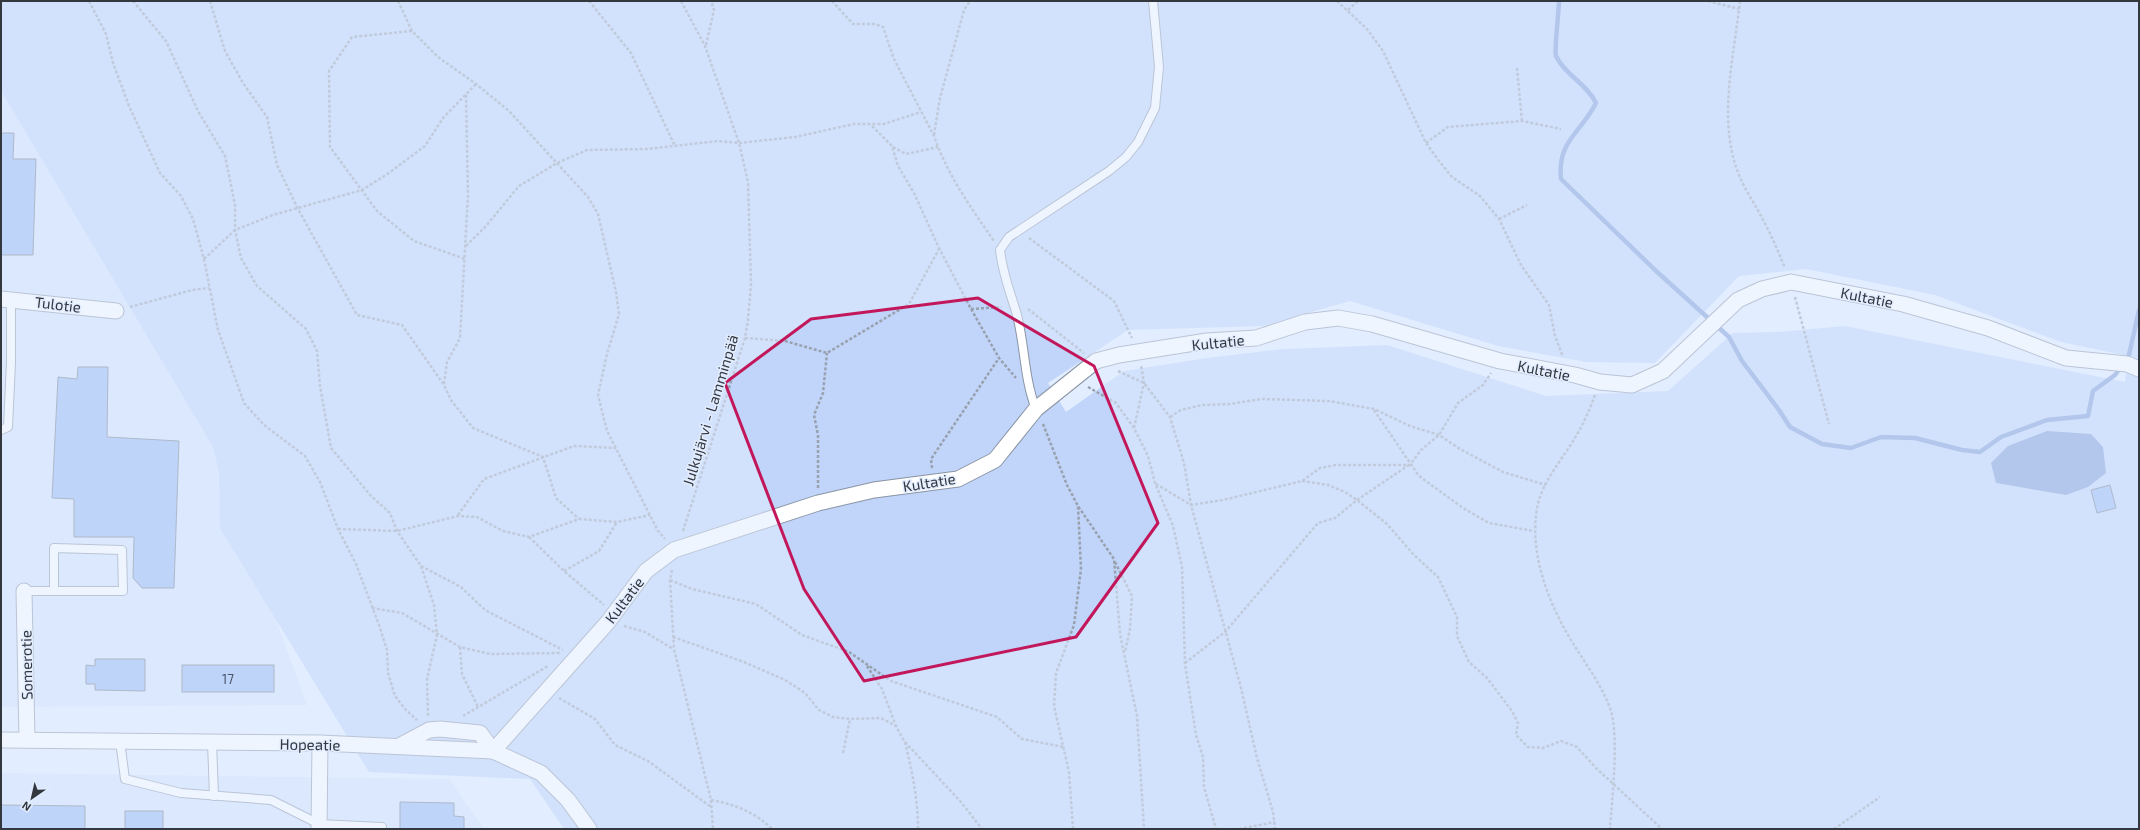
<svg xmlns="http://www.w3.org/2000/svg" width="2140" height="830" font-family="'Exo 2',sans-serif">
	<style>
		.built { fill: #d4e2fa }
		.green { fill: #c0d5f9; fill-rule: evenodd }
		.water { fill: #7899d3 }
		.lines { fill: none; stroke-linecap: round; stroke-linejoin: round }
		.stream { stroke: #7899d3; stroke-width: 4.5 }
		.building { fill: #93b5f1; stroke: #707a8a }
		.service-casing { stroke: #8a94a4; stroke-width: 10 }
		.minor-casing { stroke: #8a94a4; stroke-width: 17 }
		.path { stroke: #99a1af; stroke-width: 2.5; stroke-dasharray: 3 2; stroke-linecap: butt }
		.service { stroke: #fff; stroke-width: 8 }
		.minor { stroke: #fff; stroke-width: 15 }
		.marked { fill: none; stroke: #c2185b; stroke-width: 3; stroke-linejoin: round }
		.labels { text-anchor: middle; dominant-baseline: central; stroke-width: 3; stroke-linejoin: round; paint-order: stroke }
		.number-label { font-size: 13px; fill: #4b566b }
		.street-label { font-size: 15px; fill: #33373e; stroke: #e2edff }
	</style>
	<rect width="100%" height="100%" fill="#e2edff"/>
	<!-- built -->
	<g class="built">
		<polygon points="1,91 213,447 307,705 1,707"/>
		<polygon points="1,773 449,779 484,829 1,829"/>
	</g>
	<!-- green -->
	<path class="green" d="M1,1H2139V829H564L530,779L369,772L220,528L219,472L213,447L1,91ZM1806,269L1935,295L2061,342L2128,356L2125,382L1845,326L1777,332L1733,333L1668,391L1546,396L1387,345L1283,349L1207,358L1124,371L1066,412L1048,383L1128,330L1263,326L1350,301L1498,346L1586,362L1655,363L1739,276Z"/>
	<!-- water -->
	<polygon class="water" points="2047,431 2091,434 2103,447 2106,473 2088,487 2066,495 1996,483 1991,463 2008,446"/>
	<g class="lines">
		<!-- stream -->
		<g class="stream">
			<path d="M1559,1C1559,11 1554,50 1556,56C1565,75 1587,84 1596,103C1581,133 1557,141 1561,179L1655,270L1729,337L1742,361L1779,410L1790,427L1822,444L1851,448L1881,437L1915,438L1962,450L1980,452L2001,437L2047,420L2088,416L2093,391L2115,375L2121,367"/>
			<polyline points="2125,361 2129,355 2139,310"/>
		</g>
	</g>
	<!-- building -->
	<g class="building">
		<polygon points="1,133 14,133 13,159 36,159 33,255 1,255"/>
		<polygon points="78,367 108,367 107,437 179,441 174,588 142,588 133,578 134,537 74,537 74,499 52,498 58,377 77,379"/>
		<polygon points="2110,485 2116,508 2097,513 2091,490"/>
		<polygon points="95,659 145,659 145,691 95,690 95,684 86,684 86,665 95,666"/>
		<rect x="182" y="665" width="92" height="27"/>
		<polygon points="400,802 454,803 454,816 464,817 464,829 400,829"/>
		<polygon points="1,805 85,806 85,829 1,829"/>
		<rect x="125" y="811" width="38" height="18"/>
	</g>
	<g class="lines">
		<defs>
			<g id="service">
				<path d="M1036,409C1024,379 1025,346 1017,315C1010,291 1003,276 1000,250L1009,237L1109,171L1126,157L1138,142L1155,108L1159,67L1153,1"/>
				<polyline points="1,430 8,427 11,362 11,299"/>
				<polyline points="24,591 123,591 122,550 54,548 54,591"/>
				<polyline points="120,741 125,779 181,793 271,800 319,824 382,827"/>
				<polyline points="212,742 214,796"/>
			</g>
			<g id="minor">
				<polyline points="1,299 116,311"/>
				<polyline points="24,591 27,740"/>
				<polyline points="1,740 320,743 493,751 541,773 568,800 589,829"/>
				<polyline points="399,746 429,730 440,729 480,733 493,751 608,622 646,571 674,550 818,503 874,490 958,479 995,460 1036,409 1096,361 1119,355 1207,341 1256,338 1305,322 1338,318 1372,324 1500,361 1575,375 1600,382 1632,385 1663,371 1738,300 1762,289 1791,282 1903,304 1988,328 2066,358 2127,364 2139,369"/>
				<polyline points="319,829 320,743"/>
			</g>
		</defs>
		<!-- service casing -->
		<use href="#service" class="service-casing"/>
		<!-- minor casing -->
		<use href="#minor" class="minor-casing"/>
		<!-- path -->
		<g class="path">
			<polyline points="89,1 106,34 113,63 129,106 160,173 181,196 193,219 204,259 218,330 244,403 264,425 305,456 320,482 338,529 356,564 379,625 387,650 388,673 395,696 406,710 417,720"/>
			<polyline points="133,1 166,41 198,111 225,156 235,205 235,230 241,258 257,286 306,329 317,351 320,386 331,448 371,496 390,513 397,531 421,566 434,605 437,635 427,679 428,716"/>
			<polyline points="210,1 225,51 243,83 267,117 277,165 298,209 357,315 402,325 444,385 451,400 473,428 543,457 556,498 579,519"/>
			<polyline points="398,1 412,31 438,57 476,84 509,111 588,197 598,214 616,292 619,314 607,354 598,395 607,431 658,531 665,539"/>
			<polyline points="589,1 631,53 675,146"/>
			<polyline points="681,1 705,46 739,143 748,182 751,284 748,320 745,338 683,531"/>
			<path d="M832,1L853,24H875L883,27L894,59L934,136C947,174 971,208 994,241"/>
			<polyline points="1337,1 1367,29 1383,51 1426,143 1439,161 1452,177 1480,196 1499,219 1521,265 1549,305 1555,336 1563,357"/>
			<polyline points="1708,1 1739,9"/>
			<path d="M1740,1C1734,57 1717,121 1739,175C1745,190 1755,204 1762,218C1771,234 1778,251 1785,268"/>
			<polyline points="1348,10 1358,1"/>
			<polyline points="412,31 352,37 329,71 330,147 377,211 414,241 465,259"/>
			<polyline points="706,45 714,10 711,1"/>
			<polyline points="1517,68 1522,121"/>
			<polyline points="872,126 892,146 898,166 914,193 939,248 971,309 999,358 1016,378"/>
			<polyline points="934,135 940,98 964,10 970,1"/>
			<polyline points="1426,143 1448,127 1522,121 1561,129"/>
			<polyline points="893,147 906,154 938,147"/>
			<polyline points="1499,219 1527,205"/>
			<polyline points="1029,238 1114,301 1132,338"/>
			<polyline points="466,246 486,226 519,186 557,163 587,150 647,149 718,141 739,143 795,137 854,124 884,124 921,112"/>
			<polyline points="204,259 235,230 273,215 362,190 389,173 425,146 443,118 476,84"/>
			<polyline points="1795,297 1829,424"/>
			<polyline points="130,307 192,290 209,288"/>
			<polyline points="971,309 1002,307"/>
			<polyline points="1028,309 1084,353"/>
			<polyline points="745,338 785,341 827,353 909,304 939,249"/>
			<polyline points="1118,371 1144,383 1170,417 1184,463 1191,505 1241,688 1257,758 1273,812 1275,829"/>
			<polyline points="444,384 447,362 460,338 468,195 466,95"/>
			<polyline points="1088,387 1116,403 1134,428 1148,456 1155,483 1173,526 1182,567 1185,664 1196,735 1203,757 1204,787 1216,829"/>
			<path d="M1595,395C1590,409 1584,423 1576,436C1563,459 1542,481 1537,508C1529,555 1549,605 1574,645C1587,666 1603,687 1611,711C1619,740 1612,798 1610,829"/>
			<polyline points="1374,410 1419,476 1463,508 1489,523 1534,531"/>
			<polyline points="1170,417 1181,410 1202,405 1230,404 1261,399 1329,401 1374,409 1410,426 1439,435 1460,449 1503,472 1546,485"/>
			<polyline points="1043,424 1067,485 1078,506 1114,559 1120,634 1137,716 1144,829"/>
			<polyline points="1134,428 1144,383 1141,365"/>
			<polyline points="932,468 931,459 999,358"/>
			<polyline points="1302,481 1328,485 1345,492 1357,500 1387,524 1414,555 1438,577 1457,617 1457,636 1469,662 1487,678 1512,711 1518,723 1516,735 1528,747 1543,748 1561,741 1577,747 1596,768 1662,829"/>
			<polyline points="1156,484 1191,505 1223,500 1302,481 1320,468 1336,465 1410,465 1421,450 1439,435 1458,403 1483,385 1491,373"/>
			<polyline points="818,488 818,435 814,415 823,393 827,353"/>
			<polyline points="458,515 484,479 574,446 616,448"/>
			<polyline points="338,529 397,531 458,516 477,517 503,531 529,537 579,519 617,522 650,515"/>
			<polyline points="529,537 564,571 604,605"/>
			<polyline points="1115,562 1132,596 1130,629 1125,652"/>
			<polyline points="421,566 461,587 485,610 563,650"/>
			<polyline points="672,570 670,580 674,649 711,800 713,829"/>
			<polyline points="564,571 599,551 617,522"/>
			<polyline points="670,580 692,589 756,604 802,635 849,652 891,681 997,717 1022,739 1064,747"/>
			<polyline points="372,608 402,613 460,647 490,654 560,653"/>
			<polyline points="624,626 645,632 673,649"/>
			<polyline points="673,637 744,662 785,680 805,693 819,710 833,717 850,719 881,718 896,726 904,741 961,802 982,829"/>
			<polyline points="460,647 462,674 478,707"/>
			<polyline points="1185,663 1225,632 1318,523 1335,518 1357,500 1409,465"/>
			<polyline points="867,666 882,689 896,726"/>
			<polyline points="559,698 595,719 615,745 648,761 711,807"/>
			<polyline points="463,716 548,666"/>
			<path d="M905,742C912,771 918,799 918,829"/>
			<polyline points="843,753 850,719"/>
			<path d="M711,800C734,804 755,812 772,829"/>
			<polyline points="1073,829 1069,772 1054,706 1056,673 1074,625 1081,569 1078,506"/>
			<polyline points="1239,829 1275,822"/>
			<polyline points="1834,829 1880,797"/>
		</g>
		<!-- service -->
		<use href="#service" class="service"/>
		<!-- minor -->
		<use href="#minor" class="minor"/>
	</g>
	<!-- marked area -->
	<path d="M0 0H2140V830H0ZM978,298L1094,366L1158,523L1076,637L864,681L804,589L725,383L811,319Z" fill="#e2edff" fill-opacity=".55" fill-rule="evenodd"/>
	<path class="marked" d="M978,298L1094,366L1158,523L1076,637L864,681L804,589L725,383L811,319Z"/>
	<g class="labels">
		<!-- number labels -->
		<g class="number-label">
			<text x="228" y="679">17</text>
		</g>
		<!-- street labels -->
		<g class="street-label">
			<text transform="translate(1867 297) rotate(11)">Kultatie</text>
			<text transform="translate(58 304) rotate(7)">Tulotie</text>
			<text transform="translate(1218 342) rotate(-6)">Kultatie</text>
			<text transform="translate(1544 370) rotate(11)">Kultatie</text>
			<text transform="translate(710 410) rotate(-73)">Julkujärvi - Lamminpää</text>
			<text transform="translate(929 482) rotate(-9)">Kultatie</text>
			<text transform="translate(624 600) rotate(-53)">Kultatie</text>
			<text transform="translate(26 665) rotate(-91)">Somerotie</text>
			<text transform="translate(310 744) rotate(1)">Hopeatie</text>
		</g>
	</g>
	<!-- border -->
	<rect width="2140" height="830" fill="none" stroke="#33373e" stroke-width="4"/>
	<!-- north arrow -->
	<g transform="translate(32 798) rotate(214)" stroke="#e2edff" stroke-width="3" paint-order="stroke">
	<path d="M0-3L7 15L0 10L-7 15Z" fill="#33373e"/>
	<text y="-6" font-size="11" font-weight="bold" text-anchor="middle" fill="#33373e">N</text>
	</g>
</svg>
